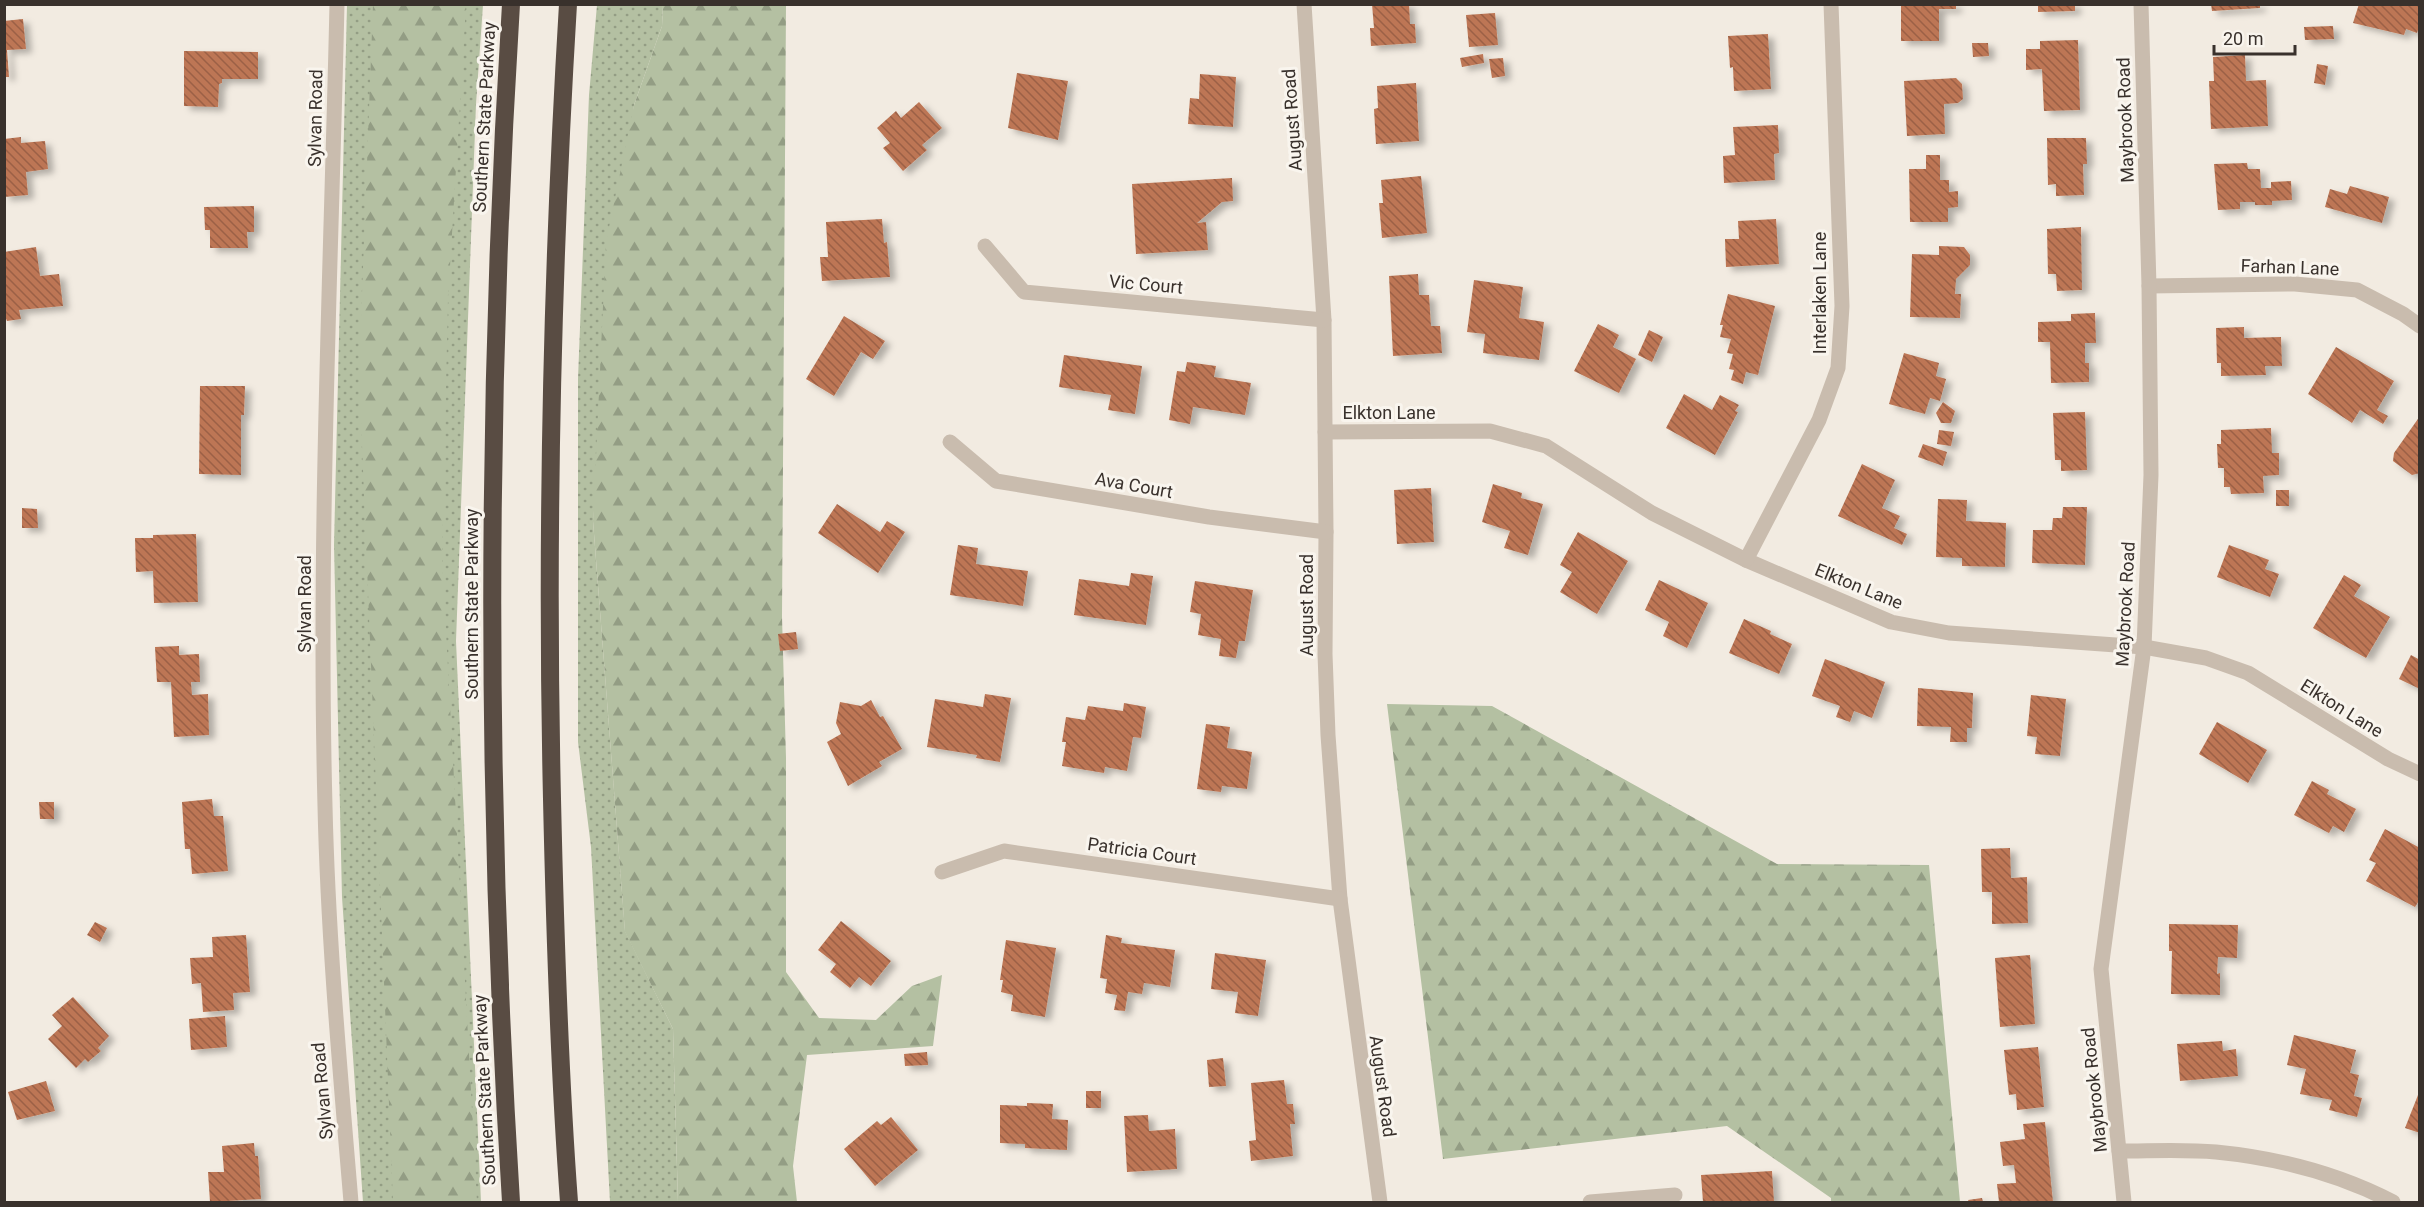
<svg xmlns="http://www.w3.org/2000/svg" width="2424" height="1207" font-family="Roboto,sans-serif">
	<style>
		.green { fill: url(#green-dots) }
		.forest { fill: url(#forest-firs) }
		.building { fill: url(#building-back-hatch); filter: url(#shadow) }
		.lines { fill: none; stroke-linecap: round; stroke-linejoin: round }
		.minor { stroke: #c9bcae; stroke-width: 15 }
		.highway { stroke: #594c43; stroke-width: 18 }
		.labels { text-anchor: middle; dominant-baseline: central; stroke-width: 6; stroke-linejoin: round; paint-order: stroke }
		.street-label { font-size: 18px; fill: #39312c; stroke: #f9f5ee }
	</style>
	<defs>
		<pattern id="green-dots" width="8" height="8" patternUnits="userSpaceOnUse" patternTransform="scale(1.5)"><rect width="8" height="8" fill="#b4c0a2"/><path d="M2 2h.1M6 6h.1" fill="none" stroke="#939d84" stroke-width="1.8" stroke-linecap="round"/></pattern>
		<pattern id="forest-firs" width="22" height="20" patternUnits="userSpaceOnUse" patternTransform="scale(1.5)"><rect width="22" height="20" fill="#b4c0a2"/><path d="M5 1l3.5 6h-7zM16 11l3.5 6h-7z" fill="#939d84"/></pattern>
		<pattern id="building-back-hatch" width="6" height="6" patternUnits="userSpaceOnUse" patternTransform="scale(1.5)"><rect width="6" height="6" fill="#bd7654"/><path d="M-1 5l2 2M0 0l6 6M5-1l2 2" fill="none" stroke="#9b6146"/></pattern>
		<filter id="shadow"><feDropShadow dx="6" dy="4" stdDeviation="3" flood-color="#0004"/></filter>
	</defs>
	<rect width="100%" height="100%" fill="#f2ebe1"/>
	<!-- green -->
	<g class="green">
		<polygon points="347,5 483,5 476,104 456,641 481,1202 363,1202 342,897 334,545"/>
		<polygon points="597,5 663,5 662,26 634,105 593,521 625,931 673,1029 678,1202 610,1202 591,847 578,742 578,379 589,95"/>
	</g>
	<!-- forest -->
	<g class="forest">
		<polygon points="373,5 466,5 448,299 442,558 477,1202 393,1202 359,372"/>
		<polygon points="663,5 786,5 782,617 786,758 786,972 819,1018 876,1020 912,986 942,975 933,1046 807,1055 793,1166 797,1202 678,1202 673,1029 625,932 593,521 606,242 634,105 662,26"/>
		<polygon points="1387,704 1492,706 1777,864 1929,865 1960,1202 1831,1202 1831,1198 1727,1126 1443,1159"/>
	</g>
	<!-- building -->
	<g class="building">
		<polygon points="1372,4 1409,4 1410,24 1415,24 1416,43 1371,46 1370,28 1374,28"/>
		<polygon points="1901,4 1956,4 1956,9 1939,9 1939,41 1901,41"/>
		<polygon points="2038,4 2075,4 2075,11 2038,12"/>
		<polygon points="2211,4 2260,4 2260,8 2212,11"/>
		<polygon points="2359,4 2420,4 2420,24 2417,33 2406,29 2404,35 2353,23"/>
		<polygon points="1495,13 1498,45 1469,47 1466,15"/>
		<polygon points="23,19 26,49 7,50 9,77 4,77 4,21"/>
		<polygon points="2333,26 2334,39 2305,40 2304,27"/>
		<polygon points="1768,34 1771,89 1734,91 1733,67 1730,68 1728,36"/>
		<polygon points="2078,40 2080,110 2044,111 2042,69 2026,70 2026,49 2040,49 2040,41"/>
		<polygon points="1972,43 1988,43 1989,56 1973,57"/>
		<polygon points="184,51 258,52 258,79 222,79 222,83 219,84 218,107 184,106"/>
		<polygon points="1483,54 1484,63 1462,67 1460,58"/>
		<polygon points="2245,55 2246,81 2266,80 2268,126 2211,129 2209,81 2214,81 2213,57"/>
		<polygon points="1503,58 1505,76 1492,78 1489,59"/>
		<polygon points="2317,64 2328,66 2325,85 2314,83"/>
		<polygon points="1017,73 1068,81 1058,140 1008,128"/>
		<polygon points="1200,74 1236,77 1233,127 1188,124 1190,98 1199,99"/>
		<polygon points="1956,78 1962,84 1963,99 1958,103 1944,104 1945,134 1907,136 1904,81"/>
		<polygon points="1416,83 1419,141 1376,144 1374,109 1378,108 1377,86"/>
		<polygon points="919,102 942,128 922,145 927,150 903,171 883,148 890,143 877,128 896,111 901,118"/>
		<polygon points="1778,125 1779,153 1774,154 1775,180 1724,183 1723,156 1735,155 1733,127"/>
		<polygon points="21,137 21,143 45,141 48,169 26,172 28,195 4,197 4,139"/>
		<polygon points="2047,138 2086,138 2087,164 2083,164 2084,195 2056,196 2056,184 2048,185"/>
		<polygon points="1926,155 1940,155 1940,180 1949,180 1949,192 1958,191 1958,207 1948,208 1948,222 1910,222 1909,169 1926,169"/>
		<polygon points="2247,163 2248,169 2260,169 2261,188 2271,188 2271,182 2291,181 2292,200 2272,201 2272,205 2255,205 2255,202 2240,202 2240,209 2218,210 2214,164"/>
		<polygon points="1421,176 1427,233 1382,238 1379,203 1383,203 1381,180"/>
		<polygon points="1232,178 1233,201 1222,202 1197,223 1206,222 1208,250 1136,254 1132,184"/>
		<polygon points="2350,186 2389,197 2382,223 2325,207 2330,189 2347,194"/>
		<polygon points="254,206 254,232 247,232 248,248 210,248 210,230 205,230 204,207"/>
		<polygon points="882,219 884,243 887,242 890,277 822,281 820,257 828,257 826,222"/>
		<polygon points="1776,219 1779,264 1726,267 1725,239 1739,239 1738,221"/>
		<polygon points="2081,227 2082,290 2057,291 2056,274 2048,274 2047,229"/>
		<polygon points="1939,246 1964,247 1970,255 1970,265 1956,279 1955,294 1961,294 1960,318 1910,317 1912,254 1939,255"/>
		<polygon points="36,247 40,276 59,274 63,306 19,310 21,319 7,321 4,314 4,252"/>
		<polygon points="1418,274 1419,295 1429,295 1431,326 1440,326 1442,353 1393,356 1389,276"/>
		<polygon points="1474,280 1523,287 1519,318 1544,322 1539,360 1483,353 1485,334 1467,332"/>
		<polygon points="1728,294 1775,306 1758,375 1746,372 1743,384 1731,380 1734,370 1729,369 1733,354 1727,353 1731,339 1720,337 1723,325 1720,325"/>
		<polygon points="2095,313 2096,343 2085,343 2085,363 2089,363 2089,382 2051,383 2050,342 2038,342 2038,322 2071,321 2071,314"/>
		<polygon points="844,316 885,341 873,359 861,352 834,396 806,379"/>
		<polygon points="1598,324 1619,335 1613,347 1636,359 1619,393 1574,371"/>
		<polygon points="2244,327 2244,338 2281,337 2282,366 2265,366 2266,375 2221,376 2221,363 2217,363 2216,328"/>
		<polygon points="1649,330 1663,337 1652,362 1638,355"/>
		<polygon points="2336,347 2394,381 2377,410 2388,416 2383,424 2360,410 2352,423 2308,394"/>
		<polygon points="1904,353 1939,363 1936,376 1946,379 1940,401 1930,398 1925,414 1889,404"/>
		<polygon points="1064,355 1142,366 1135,414 1108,410 1111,395 1059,387"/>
		<polygon points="1187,362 1216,366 1214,377 1251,383 1245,415 1193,407 1190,424 1169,420 1177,371 1185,372"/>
		<polygon points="200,386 245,386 244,415 241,415 241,475 199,474"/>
		<polygon points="1684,394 1712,410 1720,395 1739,405 1735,411 1738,412 1715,455 1666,428"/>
		<polygon points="1943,402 1955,411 1951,423 1941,423 1936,413"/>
		<polygon points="2085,412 2087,470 2061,471 2061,460 2055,460 2053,413"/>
		<polygon points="2420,416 2420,473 2412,475 2393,461 2394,453"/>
		<polygon points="2271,428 2272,453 2279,453 2279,475 2263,476 2264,493 2231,494 2230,487 2224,487 2224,468 2218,468 2217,444 2221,444 2221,430"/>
		<polygon points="1939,430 1954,432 1951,446 1937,444"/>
		<polygon points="1923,444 1947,452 1943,466 1918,457"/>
		<polygon points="1862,464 1895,480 1882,508 1900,516 1894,528 1907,534 1902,545 1838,516"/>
		<polygon points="1493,484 1522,493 1521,498 1543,504 1528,555 1504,548 1510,531 1482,522"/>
		<polygon points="1431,488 1434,542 1397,544 1394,490"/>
		<rect x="2276" y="490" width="13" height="16"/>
		<polygon points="1938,499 1967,500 1966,521 2006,523 2005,567 1962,566 1962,558 1936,557"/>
		<polygon points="837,504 880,532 887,521 905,532 878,573 818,533"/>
		<polygon points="2063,507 2087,507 2085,565 2032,563 2033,530 2052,530 2053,518 2062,518"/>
		<polygon points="22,508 37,509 38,528 22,528"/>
		<polygon points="1578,532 1628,561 1597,614 1560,592 1572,572 1560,565"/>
		<polygon points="196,534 198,602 154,603 153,571 136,572 135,538 153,538 153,535"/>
		<polygon points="958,545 978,548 976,564 1028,571 1023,606 950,595"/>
		<polygon points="2229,545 2269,560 2265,569 2279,574 2270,597 2217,577"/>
		<polygon points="1131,573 1153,576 1146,625 1074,615 1079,579 1129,586"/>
		<polygon points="2344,575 2361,585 2354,596 2390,617 2366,658 2313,628"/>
		<polygon points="1659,580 1708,603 1687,648 1663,636 1669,622 1645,610"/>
		<polygon points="1195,581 1253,590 1245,641 1239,641 1236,658 1219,656 1221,639 1198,635 1201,614 1190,612"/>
		<polygon points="1744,619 1771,631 1770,634 1792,644 1779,674 1729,653"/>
		<polygon points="796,632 798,649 780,651 778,634"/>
		<polygon points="179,646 179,655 199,654 200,682 191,682 192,695 208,694 209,735 174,737 171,682 157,682 155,647"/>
		<polygon points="2411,655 2420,660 2420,689 2399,679"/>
		<polygon points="1825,659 1885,682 1872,718 1854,711 1850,722 1836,717 1840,706 1812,696"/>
		<polygon points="1918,688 1973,693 1972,728 1967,728 1967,742 1950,742 1951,727 1917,726"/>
		<polygon points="985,694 1011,698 1000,762 976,758 977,755 927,747 935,699 983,707"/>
		<polygon points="2031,695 2066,699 2060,756 2035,754 2037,737 2027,736"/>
		<polygon points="871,700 880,717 883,716 902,749 879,762 882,766 848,786 827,742 841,734 836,723 840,702 861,706"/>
		<polygon points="1124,703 1146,707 1141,738 1133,737 1127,771 1105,767 1104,773 1062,766 1066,742 1062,742 1066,717 1085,720 1088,706 1123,711"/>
		<polygon points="2217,722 2267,750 2248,783 2199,754"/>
		<polygon points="1206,724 1230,727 1227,748 1252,752 1247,789 1222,786 1221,792 1197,789"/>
		<polygon points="2312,781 2329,790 2327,794 2356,809 2344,832 2333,826 2329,833 2294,815"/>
		<polygon points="212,799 214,816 223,816 228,871 192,874 190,849 185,849 182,802"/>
		<polygon points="39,802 54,802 54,819 40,819"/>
		<polygon points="2385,829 2420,848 2420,899 2415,907 2366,881 2376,863 2369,860"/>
		<polygon points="2010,848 2011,878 2027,877 2028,923 1992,924 1992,892 1982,892 1981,849"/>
		<polygon points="841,921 891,961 871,986 859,977 850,988 830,972 836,964 818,950"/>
		<polygon points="95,922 107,928 100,942 87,935"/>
		<polygon points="2169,924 2238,925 2237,958 2218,957 2217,974 2220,973 2220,995 2171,994 2172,951 2169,951"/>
		<polygon points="246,935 250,992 233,993 234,1010 203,1012 201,983 192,984 190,958 213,957 212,937"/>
		<polygon points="1106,935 1122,938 1121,943 1175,950 1170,987 1144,983 1142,994 1128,992 1125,1011 1114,1010 1117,995 1105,993 1107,979 1100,978"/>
		<polygon points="1006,940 1056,948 1045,1017 1011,1011 1013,995 1001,992 1003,980 1000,980"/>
		<polygon points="1215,953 1266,960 1258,1016 1235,1013 1238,992 1211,989"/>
		<polygon points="2030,955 2035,1024 2000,1027 1995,958"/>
		<polygon points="73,997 109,1036 98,1048 101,1051 88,1062 85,1059 76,1068 48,1039 62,1026 52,1015"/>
		<polygon points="225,1016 227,1047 191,1050 189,1019"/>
		<polygon points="2294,1035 2356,1050 2350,1073 2359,1075 2354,1096 2362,1098 2357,1117 2329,1110 2332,1100 2300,1094 2306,1069 2287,1065"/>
		<polygon points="2222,1041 2223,1051 2236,1049 2238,1076 2180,1081 2177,1044"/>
		<polygon points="2038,1047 2044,1107 2017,1110 2016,1094 2009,1095 2004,1050"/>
		<polygon points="927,1052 928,1065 905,1066 904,1054"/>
		<polygon points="1223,1058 1226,1086 1209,1087 1207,1060"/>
		<polygon points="1284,1080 1287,1104 1293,1104 1295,1124 1290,1124 1293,1156 1251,1161 1249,1141 1256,1140 1251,1083"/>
		<polygon points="46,1081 55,1111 17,1120 8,1092"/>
		<polygon points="2420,1090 2420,1133 2405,1128"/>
		<rect x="1086" y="1091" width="15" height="17"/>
		<polygon points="1027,1103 1053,1104 1052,1119 1068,1120 1067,1150 1025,1148 1025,1144 1000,1143 1000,1105 1027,1106"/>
		<polygon points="1148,1115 1149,1131 1175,1129 1177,1169 1127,1172 1124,1116"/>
		<polygon points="891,1117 918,1150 875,1186 844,1149 877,1121 881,1125"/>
		<polygon points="2045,1122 2053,1202 1999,1202 1997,1184 2016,1183 2014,1165 2003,1166 2000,1142 2025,1139 2023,1124"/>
		<polygon points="254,1143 255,1156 258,1156 261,1199 210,1202 208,1172 224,1172 222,1146"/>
		<polygon points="1772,1171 1774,1202 1703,1202 1701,1175"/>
		<polygon points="1982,1198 1983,1202 1969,1202 1968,1200"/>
	</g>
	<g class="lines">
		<!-- minor -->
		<g class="minor">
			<path d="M337,4C331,271 318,539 325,806C328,938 340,1070 351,1202"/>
			<polyline points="1304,4 1324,320 1326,532 1325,654 1328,735 1340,899 1380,1202"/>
			<polyline points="985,246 1024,292 1324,320"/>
			<polyline points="2149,286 2295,284 2357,290 2403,314 2420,326"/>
			<polyline points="1325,432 1490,431 1546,446 1652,513 1746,560 1891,622 1949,633 2144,647 2206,658 2248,673 2388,759 2420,774"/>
			<polyline points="950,442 996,481 1209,517 1326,532"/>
			<polyline points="1746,560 1819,420 1838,368 1842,306 1831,4"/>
			<polyline points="942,872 1004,851 1340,899"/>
			<path d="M2119,1151C2151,1151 2184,1149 2216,1152C2277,1158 2339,1174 2393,1202"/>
			<polyline points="1590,1202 1675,1195"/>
			<polyline points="2124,1202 2101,969 2144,647 2151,475 2149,286 2141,4"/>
		</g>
		<!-- highway -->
		<g class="highway">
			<path d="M568,4C552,269 546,534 552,799C555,934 559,1068 569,1202"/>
			<path d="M511,1202C486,803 486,404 511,4"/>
		</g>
	</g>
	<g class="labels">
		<!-- street labels -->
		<g class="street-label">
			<text transform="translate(484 117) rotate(-87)">Southern State Parkway</text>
			<text transform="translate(315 118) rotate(-89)">Sylvan Road</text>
			<text transform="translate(1292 120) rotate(-94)">August Road</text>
			<text transform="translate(2125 120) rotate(-92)">Maybrook Road</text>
			<text transform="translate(2290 267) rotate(2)">Farhan Lane</text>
			<text transform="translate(1146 284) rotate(5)">Vic Court</text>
			<text transform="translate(1819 293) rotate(-90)">Interlaken Lane</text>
			<text x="1389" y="412">Elkton Lane</text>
			<text transform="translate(1134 485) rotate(10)">Ava Court</text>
			<text transform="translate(1859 586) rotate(22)">Elkton Lane</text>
			<text transform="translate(304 604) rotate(-90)">Sylvan Road</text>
			<text transform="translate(471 604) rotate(-90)">Southern State Parkway</text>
			<text transform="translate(2125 604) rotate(-87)">Maybrook Road</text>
			<text transform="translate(1306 605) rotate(-90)">August Road</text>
			<text transform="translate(2342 708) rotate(32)">Elkton Lane</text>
			<text transform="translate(1142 851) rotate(8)">Patricia Court</text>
			<text transform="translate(1383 1086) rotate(82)">August Road</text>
			<text transform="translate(484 1090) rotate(-93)">Southern State Parkway</text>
			<text transform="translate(2094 1090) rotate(-96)">Maybrook Road</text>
			<text transform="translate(322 1091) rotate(-95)">Sylvan Road</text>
		</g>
	</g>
	<!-- border -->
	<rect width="2424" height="1207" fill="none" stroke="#39312c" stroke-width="12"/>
	<!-- scale -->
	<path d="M2214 45v9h81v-9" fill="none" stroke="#39312c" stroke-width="3"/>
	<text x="2223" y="45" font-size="18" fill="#39312c" stroke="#f9f5ee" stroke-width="4.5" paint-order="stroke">20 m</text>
</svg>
